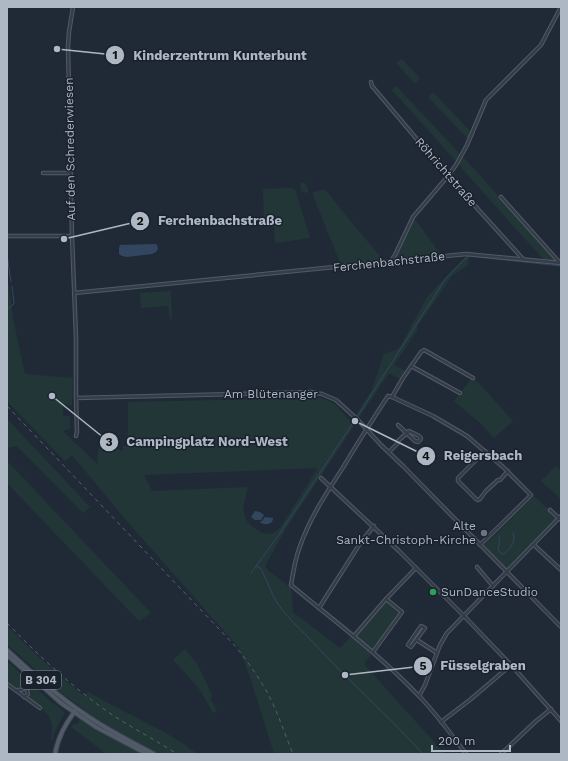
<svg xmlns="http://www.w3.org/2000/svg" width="568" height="761" font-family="'Work Sans',sans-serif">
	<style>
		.green { fill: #223638; fill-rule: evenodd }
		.water { fill: #33465f }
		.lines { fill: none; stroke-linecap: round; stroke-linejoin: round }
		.stream { stroke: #33465f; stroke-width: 1 }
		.minor-casing { stroke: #515a65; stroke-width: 4.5 }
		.major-casing { stroke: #3d4551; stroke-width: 5.5 }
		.minor { stroke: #333c48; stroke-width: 2.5 }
		.major { stroke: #515b68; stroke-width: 3.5 }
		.rail { stroke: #55606f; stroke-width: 1; stroke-dasharray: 4 4; stroke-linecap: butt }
		.worship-dot { fill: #6b7280; stroke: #19212c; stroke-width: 1.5 }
		.leisure-dot { fill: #2e9e5b; stroke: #19212c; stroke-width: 1.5 }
		.labels { text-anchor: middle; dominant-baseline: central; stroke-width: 3; stroke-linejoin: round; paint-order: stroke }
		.shield { fill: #19212c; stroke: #818a96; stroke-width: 1 }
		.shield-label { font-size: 11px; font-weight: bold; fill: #aeb7c4 }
		.street-label { font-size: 12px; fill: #aeb7c4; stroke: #19212c }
		.poi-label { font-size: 12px; fill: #aeb7c4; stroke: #19212c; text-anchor: end }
		.leader { fill: none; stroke: #aeb7c4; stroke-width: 1.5 }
		.callout-dot { fill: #aeb7c4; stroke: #19212c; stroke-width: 1.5 }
		.mark-label { font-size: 12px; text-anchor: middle; font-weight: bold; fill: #111 }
		.callout-label { font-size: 13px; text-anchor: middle; font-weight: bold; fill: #aeb7c4; stroke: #19212c; stroke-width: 3; stroke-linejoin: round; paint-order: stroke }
	</style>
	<rect width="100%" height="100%" fill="#202a37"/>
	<!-- green -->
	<g class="green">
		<polygon points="402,59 420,78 415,84 396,63"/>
		<polygon points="396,86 460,154 456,161 392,90"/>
		<polygon points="433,92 471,132 468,139 428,97"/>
		<polygon points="463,157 556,259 556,261 544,260 500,211 458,164"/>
		<path d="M301,183H304C307,185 309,188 308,192L306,193L301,191L300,185Z"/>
		<polygon points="290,188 295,189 310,238 275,243 274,227 264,226 263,189"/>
		<polygon points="325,189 338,206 384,261 341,265 312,193"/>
		<polygon points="414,218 442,256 401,260 396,258 396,255"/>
		<path d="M467,255L469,258L468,265L452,276L417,327L418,329L394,365L406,371L400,379L389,373L287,527L265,566L269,571L291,588L293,612L340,648L351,636L372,653L364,664L445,754H274L251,680L239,648L126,520L72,455L65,461L7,401V284H9L13,318L25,374L73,378L72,405L63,404V416H70V429L63,431L97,464C98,458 97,449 101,444C109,445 116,449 123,451V446H128V402L312,398H322L335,404L351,422L372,390L384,354L396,350L401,345L427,297ZM318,468L280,528L271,534L262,533L250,525L245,518L243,508L248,487L152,491L144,475Z"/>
		<polygon points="171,291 172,319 170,319 168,306 141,308 140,293"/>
		<polygon points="472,378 480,384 513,421 494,438 479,422 454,401"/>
		<polygon points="7,419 90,507 83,513 17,446 7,448"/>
		<polygon points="7,461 151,613 139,621 7,483"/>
		<polygon points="556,466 561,471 561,499 541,481"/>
		<polygon points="534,496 557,518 507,569 484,546"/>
		<polygon points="386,600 400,613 373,650 356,636"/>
		<path d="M7,626C32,651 57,675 84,696L88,692C102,699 115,707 129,714C153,726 176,737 197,754H158L115,731L84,712L85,710L59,691L7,644Z"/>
		<polygon points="185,649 197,664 206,682 212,696 210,698 217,711 213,713 202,693 196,685 173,660"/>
		<path d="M7,661L50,701L65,712L54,733L53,740H51C51,736 52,731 52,727C51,712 37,705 26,697L31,695L30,691L26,688H17L7,682Z"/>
		<polygon points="80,719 97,731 142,754 107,754 71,727 74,724 77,724"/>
	</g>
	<!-- water -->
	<g class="water">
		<polygon points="155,244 157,245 158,249 156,252 152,254 135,256 127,257 122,256 119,254 119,248 120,245"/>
		<polygon points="255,511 260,512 264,515 261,520 255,520 251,517"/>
		<path d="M265,517L273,518C273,525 265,525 261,523L260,521H262Z"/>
	</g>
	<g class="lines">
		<!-- stream -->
		<g class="stream">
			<polyline points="7,254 11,282"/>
			<polyline points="7,309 14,304 12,286"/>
			<polyline points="357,417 446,278 465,259 469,256 561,266"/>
			<path d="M499,537C500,542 499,545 498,550L502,554H504C510,548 517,542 513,533"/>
			<polyline points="256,566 260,568 262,570"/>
			<path d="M262,571C268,582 271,594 278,604C286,616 297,626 307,636C344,677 386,713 423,754"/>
			<polyline points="251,573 278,536 355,420"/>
		</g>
		<defs>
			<g id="minor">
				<polyline points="73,7 69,32 68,46 72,236 76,337 76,398 77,432 76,436"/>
				<polyline points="371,82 372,86 448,176 523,259"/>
				<polyline points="43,173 71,173"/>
				<polyline points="501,197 560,263"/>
				<polyline points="7,236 72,236"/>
				<polyline points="390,262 395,255 413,217 448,176 456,165 467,145 486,100 541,45 561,7"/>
				<polyline points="74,293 466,254 561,263"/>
				<polyline points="411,366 460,393"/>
				<polyline points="392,397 433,416 467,436 503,467 531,495 480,545"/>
				<polyline points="76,398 311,392 322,394 336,400 358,420 381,445 403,466 561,627"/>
				<polyline points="485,451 458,478 458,481 476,499 478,500 480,499 486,491 498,480 500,480 508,471"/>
				<polyline points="389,452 398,443 398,441 409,431 419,436 421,438 420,440 418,442 415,441 398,425"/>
				<polyline points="321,478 399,551 464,616 511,665 561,721"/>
				<polyline points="550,510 561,520"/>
				<polyline points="534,545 561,570"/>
				<polyline points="477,567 493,586"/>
				<polyline points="386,599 416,568"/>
				<polyline points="319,608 361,542 374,526"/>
				<polygon points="421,626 425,628 411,647 408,645"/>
				<polyline points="354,636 386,599 402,612 373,652"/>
				<polyline points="417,640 437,653"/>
				<polyline points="7,684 40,708"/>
				<path d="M16,690C20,691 23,688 27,690L28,694L24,697"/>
				<polyline points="419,696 425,685 440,645 447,633 561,516"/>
				<polyline points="441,722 471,699 511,665"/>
				<path d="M466,754C451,734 436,713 418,695C379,654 334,621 291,585C293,573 295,560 299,549C309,519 327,492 344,466C358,442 373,419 388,396L392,397L403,378L421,352L424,350L426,351L473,378"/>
				<polyline points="501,754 535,722 551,709"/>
			</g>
			<g id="major">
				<path d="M7,650C31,672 55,694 83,713C105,729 130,741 154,754"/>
				<polyline points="7,655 61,703 96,727 147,754"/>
				<path d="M55,754C58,737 65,725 75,711"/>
			</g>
		</defs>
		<!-- minor casing -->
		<use href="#minor" class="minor-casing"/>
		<!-- major casing -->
		<use href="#major" class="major-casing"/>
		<!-- minor -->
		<use href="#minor" class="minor"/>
		<!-- major -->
		<use href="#major" class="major"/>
		<!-- rail -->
		<g class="rail">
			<path d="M7,406L237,648C250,665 263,683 272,702C280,719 286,737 293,754"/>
			<path d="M7,623C38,655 72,687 108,712C130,727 154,739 177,754"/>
		</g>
	</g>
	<!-- markers -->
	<circle class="worship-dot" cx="484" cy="533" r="4"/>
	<circle class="leisure-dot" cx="433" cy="592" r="4"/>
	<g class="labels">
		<!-- shield labels -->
		<rect class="shield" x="21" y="671" width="40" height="18" rx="3"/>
		<g class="shield-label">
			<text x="41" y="680">B 304</text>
		</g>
		<!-- street labels -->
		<g class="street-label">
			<text transform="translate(70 149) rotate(-91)">Auf den Schrederwiesen</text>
			<text transform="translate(446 172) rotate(49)">Röhrichtstraße</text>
			<text transform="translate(389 262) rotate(-6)">Ferchenbachstraße</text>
			<text x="271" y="394">Am Blütenanger</text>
		</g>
		<!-- poi labels -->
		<g class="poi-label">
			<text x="476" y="526">Alte<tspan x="476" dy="14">Sankt-Christoph-Kirche</tspan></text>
			<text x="441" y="592" text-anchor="start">SunDanceStudio</text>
		</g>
	</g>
	<!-- callouts -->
	<path class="leader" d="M57 49L115 55M64 239L140 221M52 396L109 442M355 421L426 456M345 675L423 666"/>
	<g class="callout-dot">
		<circle cx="57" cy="49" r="4"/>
		<circle cx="64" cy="239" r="4"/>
		<circle cx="52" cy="396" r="4"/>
		<circle cx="355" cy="421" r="4"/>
		<circle cx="345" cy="675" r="4"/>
		<circle cx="115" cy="55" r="10"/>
		<circle cx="140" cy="221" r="10"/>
		<circle cx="109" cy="442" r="10"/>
		<circle cx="426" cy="456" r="10"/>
		<circle cx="423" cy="666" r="10"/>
	</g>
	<g class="mark-label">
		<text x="115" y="59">1</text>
		<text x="140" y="225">2</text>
		<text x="109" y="446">3</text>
		<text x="426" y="460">4</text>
		<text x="423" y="670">5</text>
	</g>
	<g class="callout-label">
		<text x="220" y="60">Kinderzentrum Kunterbunt</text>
		<text x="220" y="225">Ferchenbachstraße</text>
		<text x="207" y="446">Campingplatz Nord-West</text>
		<text x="483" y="460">Reigersbach</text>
		<text x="483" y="670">Füsselgraben</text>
	</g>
	<!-- border -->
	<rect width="568" height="761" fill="none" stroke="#aeb7c4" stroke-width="16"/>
	<!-- scale -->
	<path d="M432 745v6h78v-6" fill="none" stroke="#aeb7c4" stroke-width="2"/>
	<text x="438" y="745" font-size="12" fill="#aeb7c4" stroke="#19212c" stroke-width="3" paint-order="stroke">200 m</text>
</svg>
